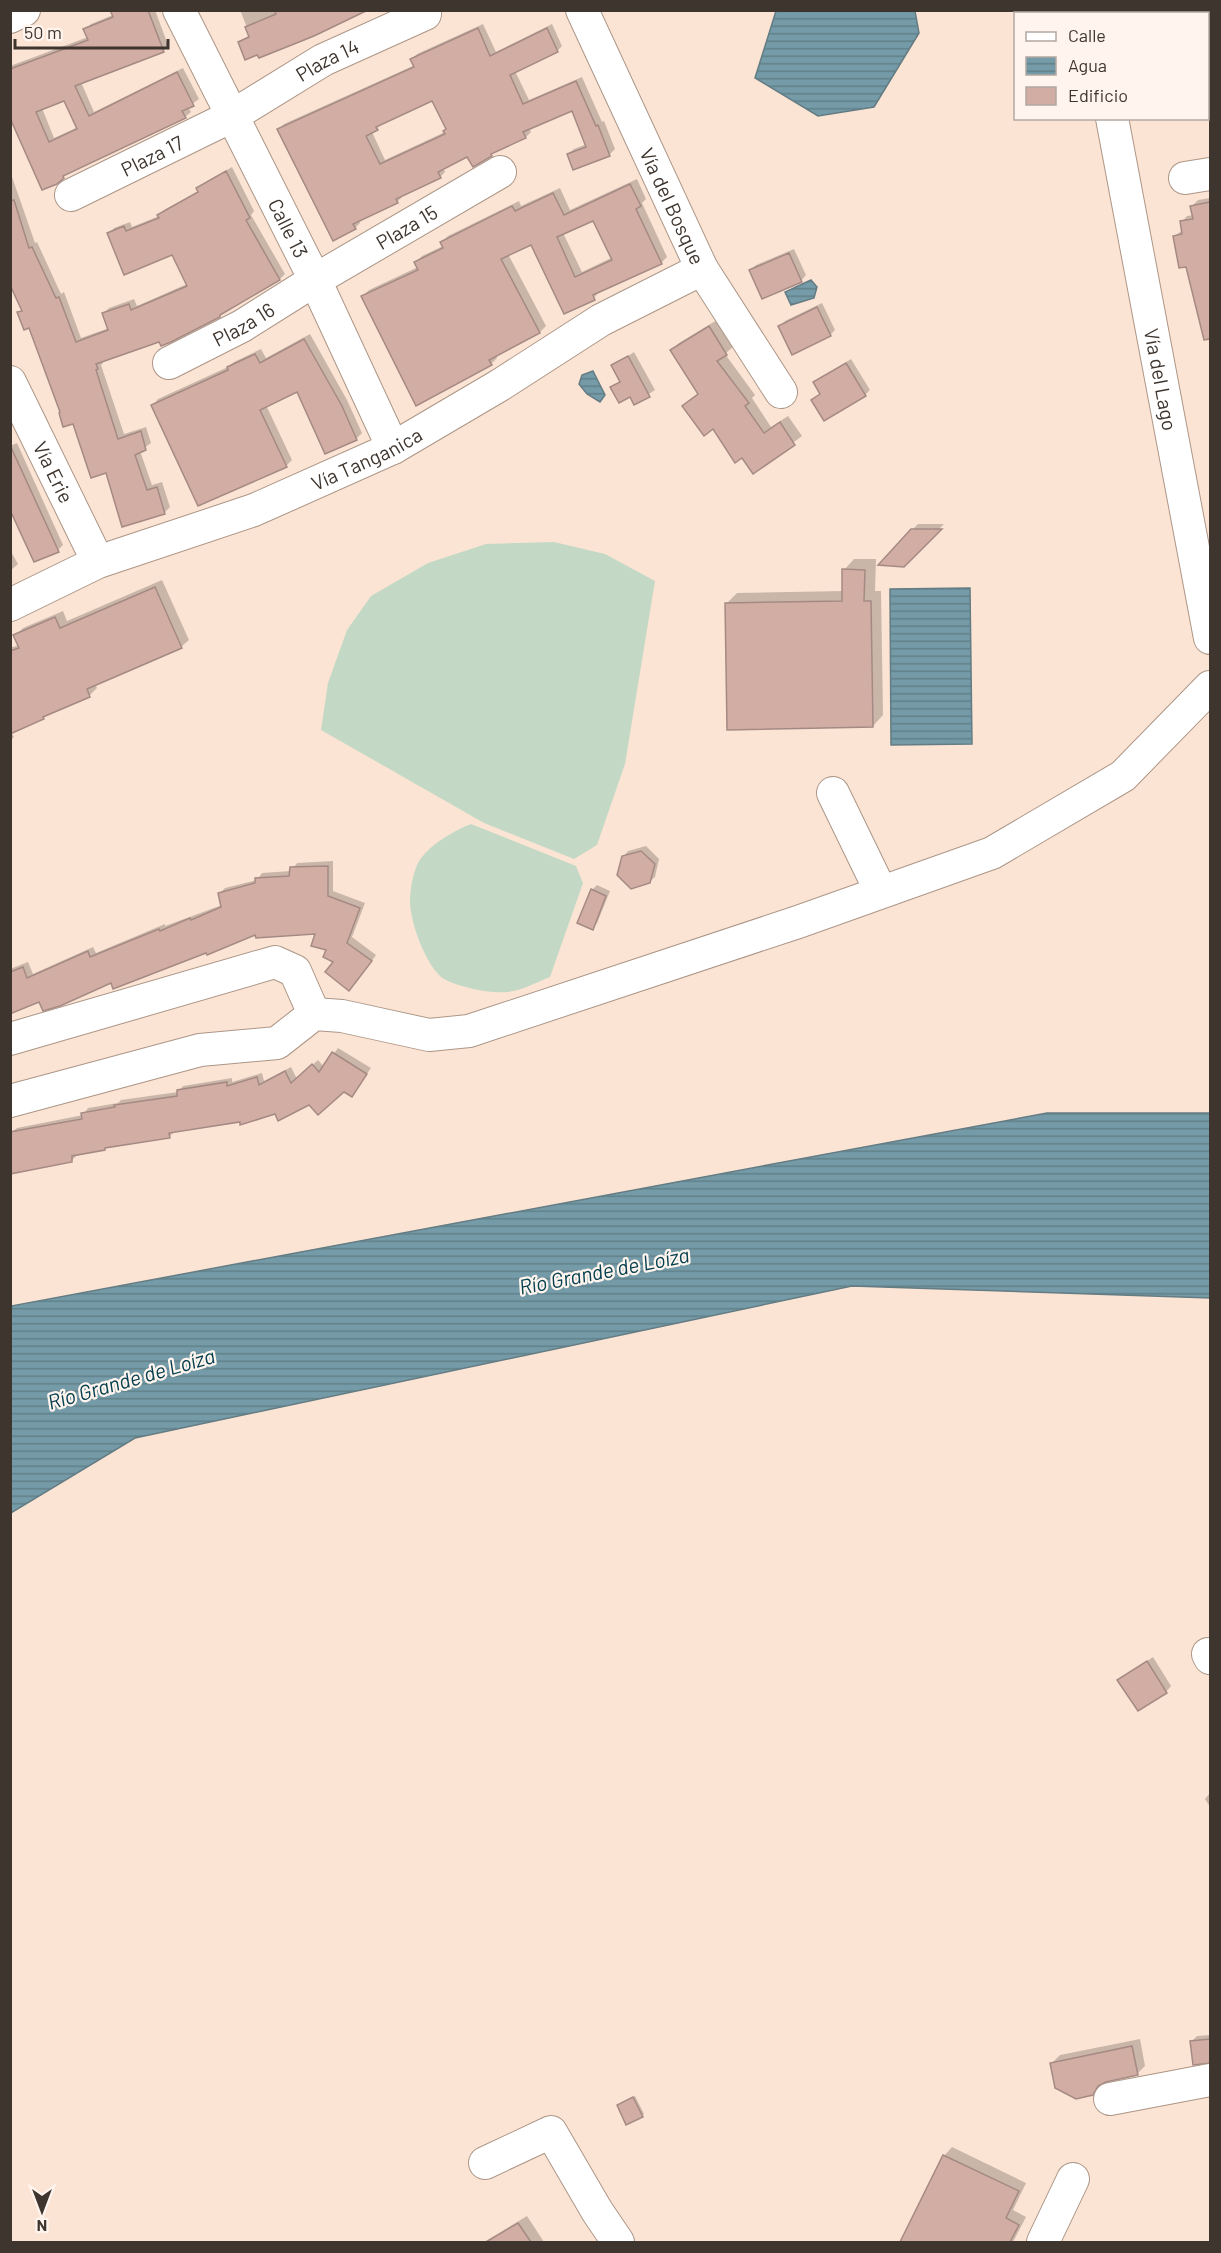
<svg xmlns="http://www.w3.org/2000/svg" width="1221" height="2253" font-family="Barlow,sans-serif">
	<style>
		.garden { fill: #c3d9c5 }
		.water { fill: url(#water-rules); stroke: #647c83; stroke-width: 1.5 }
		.shadow { fill: #0003; fill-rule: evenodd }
		.building { fill: #d2ada4; stroke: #a58a84; stroke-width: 1.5; fill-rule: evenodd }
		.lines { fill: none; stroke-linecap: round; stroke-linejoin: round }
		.minor-casing { stroke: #ac9687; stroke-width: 34 }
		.minor { stroke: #fff; stroke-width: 32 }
		.labels { text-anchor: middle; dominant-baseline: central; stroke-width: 4.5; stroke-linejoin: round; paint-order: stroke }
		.street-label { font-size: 20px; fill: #3e352e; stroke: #fff5ee }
		.water-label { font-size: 21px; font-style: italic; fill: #064050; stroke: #fff5ee }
	</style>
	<defs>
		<pattern id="water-rules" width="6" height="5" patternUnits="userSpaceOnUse" patternTransform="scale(1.5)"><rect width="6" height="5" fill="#759ba8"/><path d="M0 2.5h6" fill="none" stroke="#617f89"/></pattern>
	</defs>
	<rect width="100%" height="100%" fill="#fce4d4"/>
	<!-- garden -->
	<g class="garden">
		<polygon points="554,542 605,554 655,581 625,764 597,845 574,859 484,823 321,730 328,683 347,630 371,596 428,563 486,544"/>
		<path d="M471,824L576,866L583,883L550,977C537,982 521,991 507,992C491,994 458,987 444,979C426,967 410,922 410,901C410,888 414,866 422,857C433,843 455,830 471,824Z"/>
	</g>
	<!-- water -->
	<g class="water">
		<polygon points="776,11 915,11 919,33 874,107 818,116 755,78"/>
		<polygon points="811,280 817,287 814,298 791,305 785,292"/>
		<polygon points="593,371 605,395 600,402 587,394 579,384 582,375"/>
		<polygon points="970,588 972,744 891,745 890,589"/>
		<polygon points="1047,1113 1210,1113 1210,1298 852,1286 135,1438 11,1513 11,1306"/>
	</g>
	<!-- shadow -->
	<g class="shadow">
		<path d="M115,10H155L168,45L163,51L81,82L94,112L183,68L199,99L188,107L191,112L185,117L69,171L63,177L10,114V66L88,37L85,29L91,24L113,15ZM65,99L78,127L54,138L42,108Z"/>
		<polygon points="240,10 359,10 239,42 250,35"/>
		<path d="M483,24L496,52L552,24L562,46L557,51L515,71L529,100L582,77L602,122L604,121L615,149L609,155L568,154L574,149L587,144L573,109L529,128L531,132L526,137L496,150L491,155H468L443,167L445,172L440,177L401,195L402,197L397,202L359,220L360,223L355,228L279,129L284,124L415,65L412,59L417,54ZM432,99L447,129L445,132L385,160L372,132L382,124Z"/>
		<polygon points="232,167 254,211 251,215 285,274 280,279 224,311 220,315 102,360 103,363 101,365 124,434 146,427 151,443 140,451 152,485 162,482 170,507 164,513 107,471 74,422 62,412 30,326 19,313 23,309 10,282 10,171 35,243 37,242 61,294 64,292 81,338 109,328 104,313 109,308 134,299 137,306 187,284 173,253 109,234 114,228 130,222 132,227 159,216 164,210 199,191 198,189 204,183"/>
		<path d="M637,179L646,199L642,203L667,257L661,263L599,291L595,297L591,288L588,289L532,243L508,254L546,326L540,332L496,355L497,358L491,364L363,296L369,290L418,267L416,262L422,256L443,246L442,242L448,236L519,201L521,206L560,188L570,210ZM593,219L613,257L582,272L563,233Z"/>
		<polygon points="1210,198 1210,333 1205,335 1188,265 1174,236 1183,230 1182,222 1187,216 1194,215 1192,206 1198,200"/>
		<polygon points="794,249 806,275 801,281 751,270 756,265"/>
		<polygon points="822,303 835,330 830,335 780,327 785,321"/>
		<polygon points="717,320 734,346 725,354 755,395 752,398 771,427 788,416 802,436 754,472 743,456 714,427 683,406 699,393 672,350 679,343"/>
		<polygon points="310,334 347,400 362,433 356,439 298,390 266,405 292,460 286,466 153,405 158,399 228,367 234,362 261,349 266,358"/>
		<polygon points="634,352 655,390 635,403 631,395 612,388 621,381 613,366"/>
		<polygon points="851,359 870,390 865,395 813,400 821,393 814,382"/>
		<polygon points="17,443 63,545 58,550 10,506 10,446"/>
		<polygon points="918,524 944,524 903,565 912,530"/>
		<polygon points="10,550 18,564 10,571"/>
		<polygon points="854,559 876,559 875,591 881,591 883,715 873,726 726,604 737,593 843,591 844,570"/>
		<polygon points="162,580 189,640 181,647 95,684 97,688 89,696 11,732 14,737 10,741 10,648 19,645 15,636 23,628 63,611 67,621"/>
		<polygon points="646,846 659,859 655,877 649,882 623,857 628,851"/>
		<polygon points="333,861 333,891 365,903 352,937 376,955 355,984 335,962 317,932 256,933 111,981 39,1000 10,1011 10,969 28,962 33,974 93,947 96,953 165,924 165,926 222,905 220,893 225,888 257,880 262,873 291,871 297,863"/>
		<polygon points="597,885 610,891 597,923 592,928 592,890"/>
		<polygon points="338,1048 371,1068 352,1095 344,1090 309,1103 276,1113 175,1131 169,1137 107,1146 104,1149 77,1155 72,1160 12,1132 17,1128 83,1115 88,1108 118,1103 121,1100 178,1092 183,1086 232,1078 232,1082 262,1073 264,1081 291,1067 297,1079 318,1060 324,1067"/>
		<polygon points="1153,1657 1171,1686 1166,1692 1119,1680"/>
		<polygon points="1210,1793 1210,1807 1205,1799"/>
		<polygon points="1210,2035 1210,2061 1207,2061 1192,2041 1197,2036"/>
		<polygon points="1140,2039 1145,2066 1137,2074 1103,2082 1092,2094 1052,2063 1060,2055"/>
		<polygon points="635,2096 644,2114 642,2116 618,2105"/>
		<polygon points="952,2147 1026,2183 1013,2210 1026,2217 1013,2242 902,2242 944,2156"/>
		<polygon points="527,2216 544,2242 484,2242"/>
	</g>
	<!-- building -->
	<g class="building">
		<path d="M110,10H148L164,52L75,86L89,116L177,72L194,106L182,111L186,118L63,176L64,178L57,184L42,190L10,118V69L88,40L83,29L113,17ZM64,101L77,129L49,142L36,112Z"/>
		<polygon points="274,10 368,10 314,36 259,58 257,55 245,60 238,42 249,37 245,27 276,14"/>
		<path d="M478,28L490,56L547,28L558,52L510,75L523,104L576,81L596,126L598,125L610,156L573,170L567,154L586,147L572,111L523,132L526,138L491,154L492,156L473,167L467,157L438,172L441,178L396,199L398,203L353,224L356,229L333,241L277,129L414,67L410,59ZM432,101L446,129L443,131L445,134L380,164L366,136L378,130L376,127Z"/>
		<polygon points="226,171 250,218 246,220 280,280 220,315 220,317 171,342 161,346 159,342 96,364 98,369 96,370 118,439 141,431 146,450 135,455 147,490 157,487 165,514 122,527 106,473 91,478 73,424 63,427 59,413 60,412 29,328 24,330 17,312 22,311 10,285 10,201 14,200 29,248 32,247 56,298 59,297 76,342 108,330 102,313 129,304 131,310 187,286 172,255 124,275 107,233 124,226 126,231 159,218 157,215 198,192 196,188"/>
		<path d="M630,184L641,206L636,209L662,264L593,295L595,300L564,314L531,245L501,259L540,333L489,360L492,365L416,406L361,296L418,270L414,262L443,248L440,242L512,206L515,211L553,193L564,215ZM593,221L612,260L575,277L557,237Z"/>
		<polygon points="1210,202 1210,339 1204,340 1186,267 1179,268 1173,236 1182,234 1180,221 1193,219 1190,206"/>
		<polygon points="789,253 802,282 762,299 749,270"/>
		<polygon points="817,307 831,336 792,355 778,326"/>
		<polygon points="709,326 727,355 717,361 749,403 745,406 764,433 780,422 795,445 753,474 742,458 735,463 713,429 704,436 682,406 698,394 670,350"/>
		<polygon points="304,339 342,406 357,440 325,454 297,392 260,410 287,467 198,506 151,405 228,370 227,367 255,354 260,363"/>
		<polygon points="628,356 650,397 634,405 630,397 619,403 610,387 620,382 611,365"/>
		<polygon points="846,363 866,396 824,421 811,400 820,394 813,382"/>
		<polygon points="10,445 59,552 34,562 10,510"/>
		<polygon points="911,529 942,529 904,567 878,565"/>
		<polygon points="842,569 865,570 864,601 871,601 873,727 727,730 725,603 842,601"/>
		<polygon points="155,587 182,648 87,689 90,697 43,717 44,719 10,734 10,651 19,648 13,635 55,617 60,628"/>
		<polygon points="641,851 655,864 650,883 631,889 617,875 622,856"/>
		<polygon points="328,866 328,896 360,908 347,943 372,961 349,991 325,972 333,962 323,957 326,950 311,946 315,934 256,938 255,935 207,955 206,953 113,989 111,983 60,1006 43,1011 39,1002 10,1014 10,972 23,967 27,978 88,951 90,957 159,929 160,931 190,918 191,920 221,907 218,893 255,883 255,878 289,876 290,867"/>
		<polygon points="591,889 606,896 593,930 577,923"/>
		<polygon points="332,1052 367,1074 352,1097 344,1092 318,1115 309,1105 278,1121 275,1114 240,1125 240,1122 169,1133 170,1138 105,1148 105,1150 72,1156 72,1162 10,1174 10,1132 82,1119 81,1113 115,1107 114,1105 177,1096 177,1090 227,1082 227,1086 257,1077 259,1085 285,1071 291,1083 312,1064 319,1072"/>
		<polygon points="1147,1661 1167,1693 1138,1711 1117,1680"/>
		<polygon points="1210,2039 1210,2063 1193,2065 1190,2041"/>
		<polygon points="1132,2046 1138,2075 1106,2082 1098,2086 1093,2095 1076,2099 1055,2088 1050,2063"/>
		<polygon points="633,2097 643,2117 626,2125 617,2105"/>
		<polygon points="943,2155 1019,2191 1006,2218 1019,2225 1010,2242 900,2242"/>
		<polygon points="518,2223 531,2242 486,2242"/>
	</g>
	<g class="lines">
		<defs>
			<g id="minor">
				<path id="s1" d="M179,10L315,280L393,448"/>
				<path id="s2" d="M582,10L702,269L781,392"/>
				<polyline points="1091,10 1092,14"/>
				<polyline points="10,17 24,10"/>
				<path id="s3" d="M1112,118L1210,638"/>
				<polyline points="1185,178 1210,174"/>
				<path id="s4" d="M71,195L232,116L323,60L425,14"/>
				<path id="s5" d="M169,363L242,326L315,280L500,172"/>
				<path id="s6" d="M10,382L98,562"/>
				<path id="s7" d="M10,605L98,562L254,510L393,448L500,385L601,320L702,269"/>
				<polyline points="833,793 881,892"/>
				<polyline points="10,1039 275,962 295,971 314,1014"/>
				<polyline points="10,1101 200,1050 277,1043 314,1014 342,1016 429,1035 469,1031 798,922 992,853 1123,776 1210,687"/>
				<polyline points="1208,1654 1210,1658"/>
				<polyline points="1110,2099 1210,2080"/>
				<polyline points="485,2163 551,2132 597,2211 618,2242"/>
				<polyline points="1043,2242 1073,2179"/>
			</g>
		</defs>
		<!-- minor casing -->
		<use href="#minor" class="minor-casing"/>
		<!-- minor -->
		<use href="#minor" class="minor"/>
	</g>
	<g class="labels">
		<!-- street labels -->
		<g class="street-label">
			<text stroke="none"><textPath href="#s4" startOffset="290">Plaza 14</textPath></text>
			<text stroke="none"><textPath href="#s4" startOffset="90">Plaza 17</textPath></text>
			<text stroke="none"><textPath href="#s2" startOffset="216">Vía del Bosque</textPath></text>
			<text stroke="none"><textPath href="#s5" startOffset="274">Plaza 15</textPath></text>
			<text stroke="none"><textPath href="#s1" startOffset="244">Calle 13</textPath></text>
			<text stroke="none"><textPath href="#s5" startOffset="84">Plaza 16</textPath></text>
			<text stroke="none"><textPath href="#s3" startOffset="266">Vía del Lago</textPath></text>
			<text stroke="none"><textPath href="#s7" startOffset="386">Vía Tanganica</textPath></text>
			<text stroke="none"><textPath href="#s6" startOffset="100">Vía Erie</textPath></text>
		</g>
		<!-- water labels -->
		<g class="water-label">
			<text transform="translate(604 1270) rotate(-11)">Río Grande de Loíza</text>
			<text transform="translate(131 1378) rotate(-16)">Río Grande de Loíza</text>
		</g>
	</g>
	<!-- border -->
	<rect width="1221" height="2253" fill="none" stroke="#3e352e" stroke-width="24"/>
	<!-- legend -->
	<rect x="1014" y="12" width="195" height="108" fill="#fff5ee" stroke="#b2a8a1" stroke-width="1.5"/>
	<rect x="1026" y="32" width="30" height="9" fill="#ffffff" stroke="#b2a8a1" stroke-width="1.5"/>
	<text x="1068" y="42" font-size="18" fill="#3e352e">Calle</text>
	<rect x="1026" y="57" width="30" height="18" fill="url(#water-rules)" stroke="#b2a8a1" stroke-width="1.5"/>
	<text x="1068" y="72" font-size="18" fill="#3e352e">Agua</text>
	<rect x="1026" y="87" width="30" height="18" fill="#d2ada4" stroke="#b2a8a1" stroke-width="1.5"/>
	<text x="1068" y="102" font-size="18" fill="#3e352e">Edificio</text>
	<!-- north arrow -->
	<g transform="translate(42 2211) rotate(180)" stroke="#fff5ee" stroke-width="4.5" paint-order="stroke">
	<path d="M0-4.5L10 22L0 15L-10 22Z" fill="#3e352e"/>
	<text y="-9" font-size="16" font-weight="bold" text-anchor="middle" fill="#3e352e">N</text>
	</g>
	<!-- scale -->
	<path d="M15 39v9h153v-9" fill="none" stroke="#3e352e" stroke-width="3"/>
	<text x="24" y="39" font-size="18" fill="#3e352e" stroke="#fff5ee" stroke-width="4.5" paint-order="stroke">50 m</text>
</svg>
